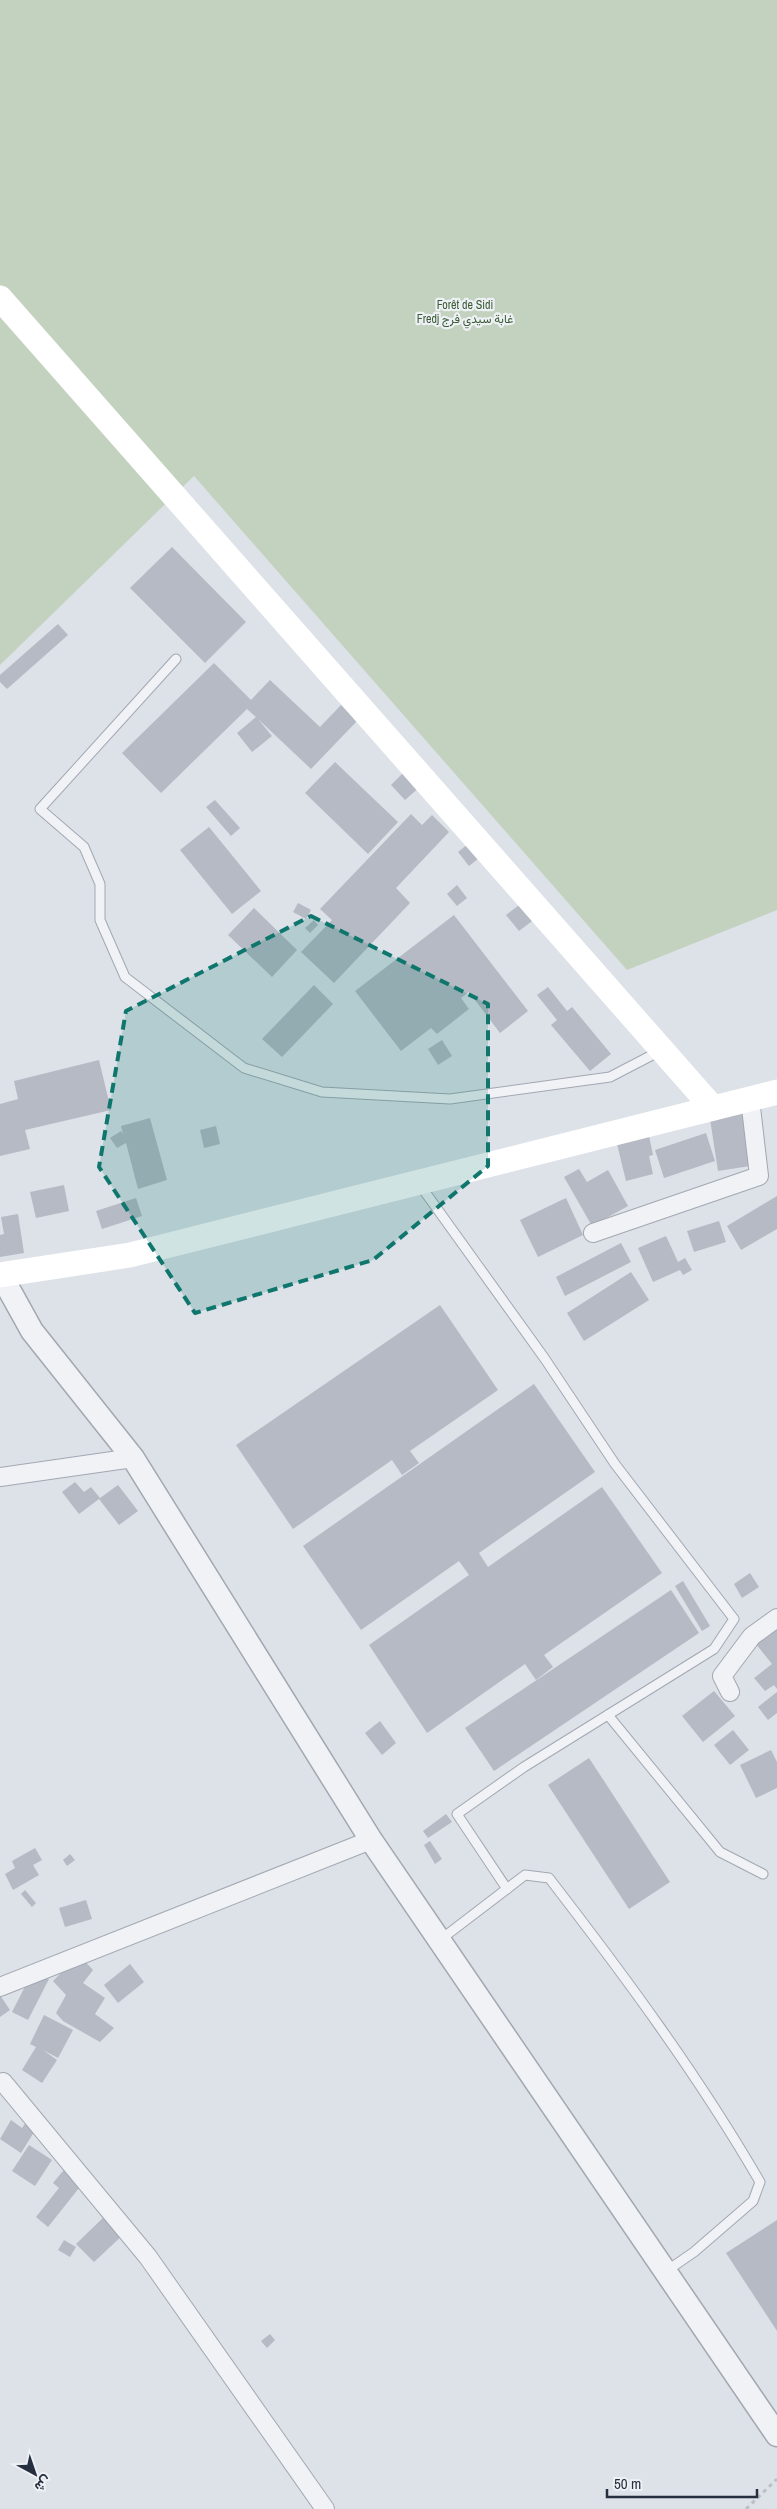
<svg xmlns="http://www.w3.org/2000/svg" width="777" height="2509" font-family="'Archivo Narrow',Vazirmatn,sans-serif">
	<style>
		.green { fill: #c3d2be }
		.building { fill: #b5bac4 }
		.lines { fill: none; stroke-linecap: round; stroke-linejoin: round }
		.service-casing { stroke: #a2a8b2; stroke-width: 11 }
		.minor-casing { stroke: #a2a8b2; stroke-width: 20 }
		.tertiary-casing { stroke: #a2a8b2; stroke-width: 25 }
		.path { stroke: #bbbfc6; stroke-width: 3; stroke-dasharray: 4 4; stroke-linecap: butt }
		.service { stroke: #f0f2f6; stroke-width: 9 }
		.minor { stroke: #f0f2f6; stroke-width: 18 }
		.tertiary { stroke: #f0f2f6; stroke-width: 22 }
		.secondary { stroke: #fff; stroke-width: 25 }
		.marked { fill: #0f766e; fill-opacity: 0.2; stroke: #0f766e; stroke-width: 4; stroke-dasharray: 10 6; stroke-linejoin: round }
		.labels { text-anchor: middle; dominant-baseline: central; stroke-width: 4.5; stroke-linejoin: round; paint-order: stroke }
		.park-label { font-size: 12px; fill: #3a5b33; stroke: #edf0f5 }
	</style>
	<rect width="100%" height="100%" fill="#dde1e8"/>
	<!-- green -->
	<polygon class="green" points="0,0 777,0 777,910 627,970 194,476 0,665"/>
	<!-- building -->
	<g class="building">
		<polygon points="172,547 246,622 205,663 130,588"/>
		<polygon points="58,624 68,635 7,689 0,682 0,675"/>
		<polygon points="214,663 251,700 270,680 320,727 341,705 357,721 311,769 258,719 272,736 252,752 237,733 256,717 247,709 161,793 122,753"/>
		<polygon points="335,762 398,822 368,854 305,793"/>
		<polygon points="406,770 421,786 405,800 391,785"/>
		<polygon points="215,800 240,828 231,836 206,807"/>
		<polygon points="411,814 422,825 432,815 449,832 396,888 410,903 334,983 301,952 332,920 320,909"/>
		<polygon points="209,827 261,891 232,914 180,850"/>
		<polygon points="477,837 488,851 469,866 458,852"/>
		<polygon points="457,885 467,898 457,906 447,894"/>
		<polygon points="527,899 540,915 519,931 506,915"/>
		<polygon points="298,903 311,910 306,919 293,912"/>
		<polygon points="254,908 297,950 272,977 228,935"/>
		<polygon points="454,915 528,1011 500,1033 469,992 461,998 469,1009 437,1034 431,1028 401,1051 355,991"/>
		<polygon points="314,920 318,925 310,933 305,928"/>
		<polygon points="314,985 333,1004 282,1057 262,1039"/>
		<polygon points="548,987 567,1011 572,1007 611,1054 590,1071 551,1025 557,1020 537,995"/>
		<polygon points="442,1040 452,1056 438,1065 428,1049"/>
		<polygon points="99,1060 111,1110 25,1130 30,1149 0,1156 0,1104 18,1099 14,1081"/>
		<polygon points="742,1114 750,1166 718,1171 710,1119"/>
		<polygon points="150,1118 167,1180 138,1189 126,1143 117,1148 110,1138 121,1131 123,1134 121,1126"/>
		<polygon points="216,1126 220,1144 204,1148 200,1130"/>
		<polygon points="706,1133 715,1161 664,1178 655,1150"/>
		<polygon points="649,1136 653,1155 649,1156 653,1174 626,1181 617,1144"/>
		<polygon points="579,1169 587,1182 608,1170 628,1206 592,1226 564,1177"/>
		<polygon points="64,1185 69,1211 36,1218 30,1192"/>
		<polygon points="777,1196 777,1229 741,1250 727,1226"/>
		<polygon points="136,1198 142,1216 102,1229 96,1211"/>
		<polygon points="566,1198 583,1235 538,1257 520,1220"/>
		<polygon points="18,1214 24,1253 0,1257 0,1235 4,1234 1,1217"/>
		<polygon points="719,1221 726,1242 694,1252 687,1231"/>
		<polygon points="666,1236 678,1262 685,1258 692,1270 683,1275 680,1270 653,1282 638,1248"/>
		<polygon points="621,1243 631,1262 565,1296 556,1277"/>
		<polygon points="631,1272 649,1300 584,1341 567,1313"/>
		<polygon points="440,1305 498,1390 410,1451 419,1463 402,1475 392,1460 293,1529 236,1445"/>
		<polygon points="534,1384 595,1472 479,1553 488,1567 602,1487 662,1573 544,1655 553,1667 536,1680 525,1664 427,1733 369,1645 469,1575 459,1561 361,1630 303,1546"/>
		<polygon points="75,1482 84,1492 91,1487 100,1498 118,1485 138,1511 119,1525 99,1499 79,1514 62,1492"/>
		<polygon points="750,1573 759,1587 742,1598 734,1584"/>
		<polygon points="683,1581 710,1626 702,1631 675,1586"/>
		<polygon points="671,1590 699,1633 494,1771 465,1728"/>
		<polygon points="777,1628 777,1689 774,1685 765,1691 754,1678 772,1664 756,1644"/>
		<polygon points="714,1691 735,1716 703,1742 682,1716"/>
		<polygon points="777,1692 777,1713 768,1720 758,1707"/>
		<polygon points="380,1721 396,1743 382,1755 365,1733"/>
		<polygon points="733,1730 749,1750 730,1765 714,1745"/>
		<polygon points="771,1750 777,1762 777,1788 756,1798 740,1765"/>
		<polygon points="589,1758 670,1882 629,1909 548,1785"/>
		<polygon points="446,1814 452,1822 428,1838 423,1831"/>
		<polygon points="430,1841 442,1859 435,1864 424,1845"/>
		<polygon points="35,1848 42,1860 33,1865 39,1875 13,1890 5,1874 15,1868 12,1861"/>
		<polygon points="70,1854 75,1860 67,1866 63,1860"/>
		<polygon points="25,1890 36,1903 32,1907 21,1894"/>
		<polygon points="86,1900 92,1919 65,1927 59,1908"/>
		<polygon points="79,1955 93,1970 83,1983 105,1998 95,2014 114,2028 100,2042 63,2021 56,2013 66,1995 53,1981"/>
		<polygon points="130,1964 144,1982 118,2003 104,1985"/>
		<polygon points="33,1971 49,1979 28,2020 12,2012"/>
		<polygon points="0,1995 10,2010 0,2017"/>
		<polygon points="44,2015 73,2030 58,2058 43,2050 57,2060 42,2083 22,2070 36,2047 30,2044"/>
		<polygon points="29,2118 39,2124 21,2153 0,2139 11,2120 22,2128"/>
		<polygon points="29,2145 52,2160 35,2186 12,2171"/>
		<polygon points="73,2159 91,2173 48,2227 36,2217 59,2188 53,2183"/>
		<polygon points="107,2214 125,2233 94,2262 76,2244"/>
		<polygon points="777,2220 777,2331 726,2253"/>
		<polygon points="64,2240 76,2247 70,2257 58,2250"/>
		<polygon points="270,2334 275,2340 267,2348 261,2341"/>
	</g>
	<g class="lines">
		<defs>
			<g id="service">
				<polyline points="176,659 40,809 84,847 100,884 100,920 125,977 244,1068 322,1092 450,1099 610,1077 660,1051"/>
				<polyline points="420,1185 545,1359 615,1464 734,1619 714,1649 524,1767 457,1814 507,1889"/>
				<polyline points="608,1715 720,1852 763,1874"/>
				<path d="M440,1940L525,1875L549,1878C624,1975 698,2075 760,2182L753,2201L694,2252L665,2272"/>
			</g>
			<g id="minor">
				<polyline points="593,1233 759,1176 750,1099"/>
				<polyline points="0,1477 133,1458"/>
				<polyline points="730,1692 722,1676 752,1636 777,1618"/>
				<polyline points="0,1987 371,1840"/>
				<polyline points="3,2082 148,2257 325,2509"/>
			</g>
			<polyline id="tertiary" points="1,1275 32,1331 133,1458 371,1840 777,2435"/>
		</defs>
		<!-- service casing -->
		<use href="#service" class="service-casing"/>
		<!-- minor casing -->
		<use href="#minor" class="minor-casing"/>
		<!-- tertiary casing -->
		<use href="#tertiary" class="tertiary-casing"/>
		<!-- path -->
		<polyline class="path" points="746,2509 777,2479"/>
		<!-- service -->
		<use href="#service" class="service"/>
		<!-- minor -->
		<use href="#minor" class="minor"/>
		<!-- tertiary -->
		<use href="#tertiary" class="tertiary"/>
		<!-- secondary -->
		<g class="secondary">
			<polyline points="0,298 713,1108"/>
			<polyline points="0,1275 130,1255 777,1092"/>
		</g>
	</g>
	<!-- marked area -->
	<path class="marked" d="M311,916L488,1004V1166L373,1260L195,1313L99,1167L126,1011Z"/>
	<g class="labels">
		<!-- park labels -->
		<g class="park-label">
			<text x="465" y="305">Forêt de Sidi<tspan x="465" dy="14">Fredj غابة سيدي فرج</tspan></text>
		</g>
	</g>
	<!-- north arrow -->
	<g transform="translate(35 2474) rotate(140)" stroke="#edf0f5" stroke-width="4" paint-order="stroke">
	<path d="M0-4L9 19L0 12L-9 19Z" fill="#262f3f"/>
	<text y="-8" font-size="14" font-weight="bold" text-anchor="middle" fill="#262f3f">ش</text>
	</g>
	<!-- scale -->
	<path d="M607 2489v8h150v-8" fill="none" stroke="#262f3f" stroke-width="2.5"/>
	<text x="614" y="2489" font-size="15" fill="#262f3f" stroke="#edf0f5" stroke-width="4" paint-order="stroke">50 m</text>
</svg>
